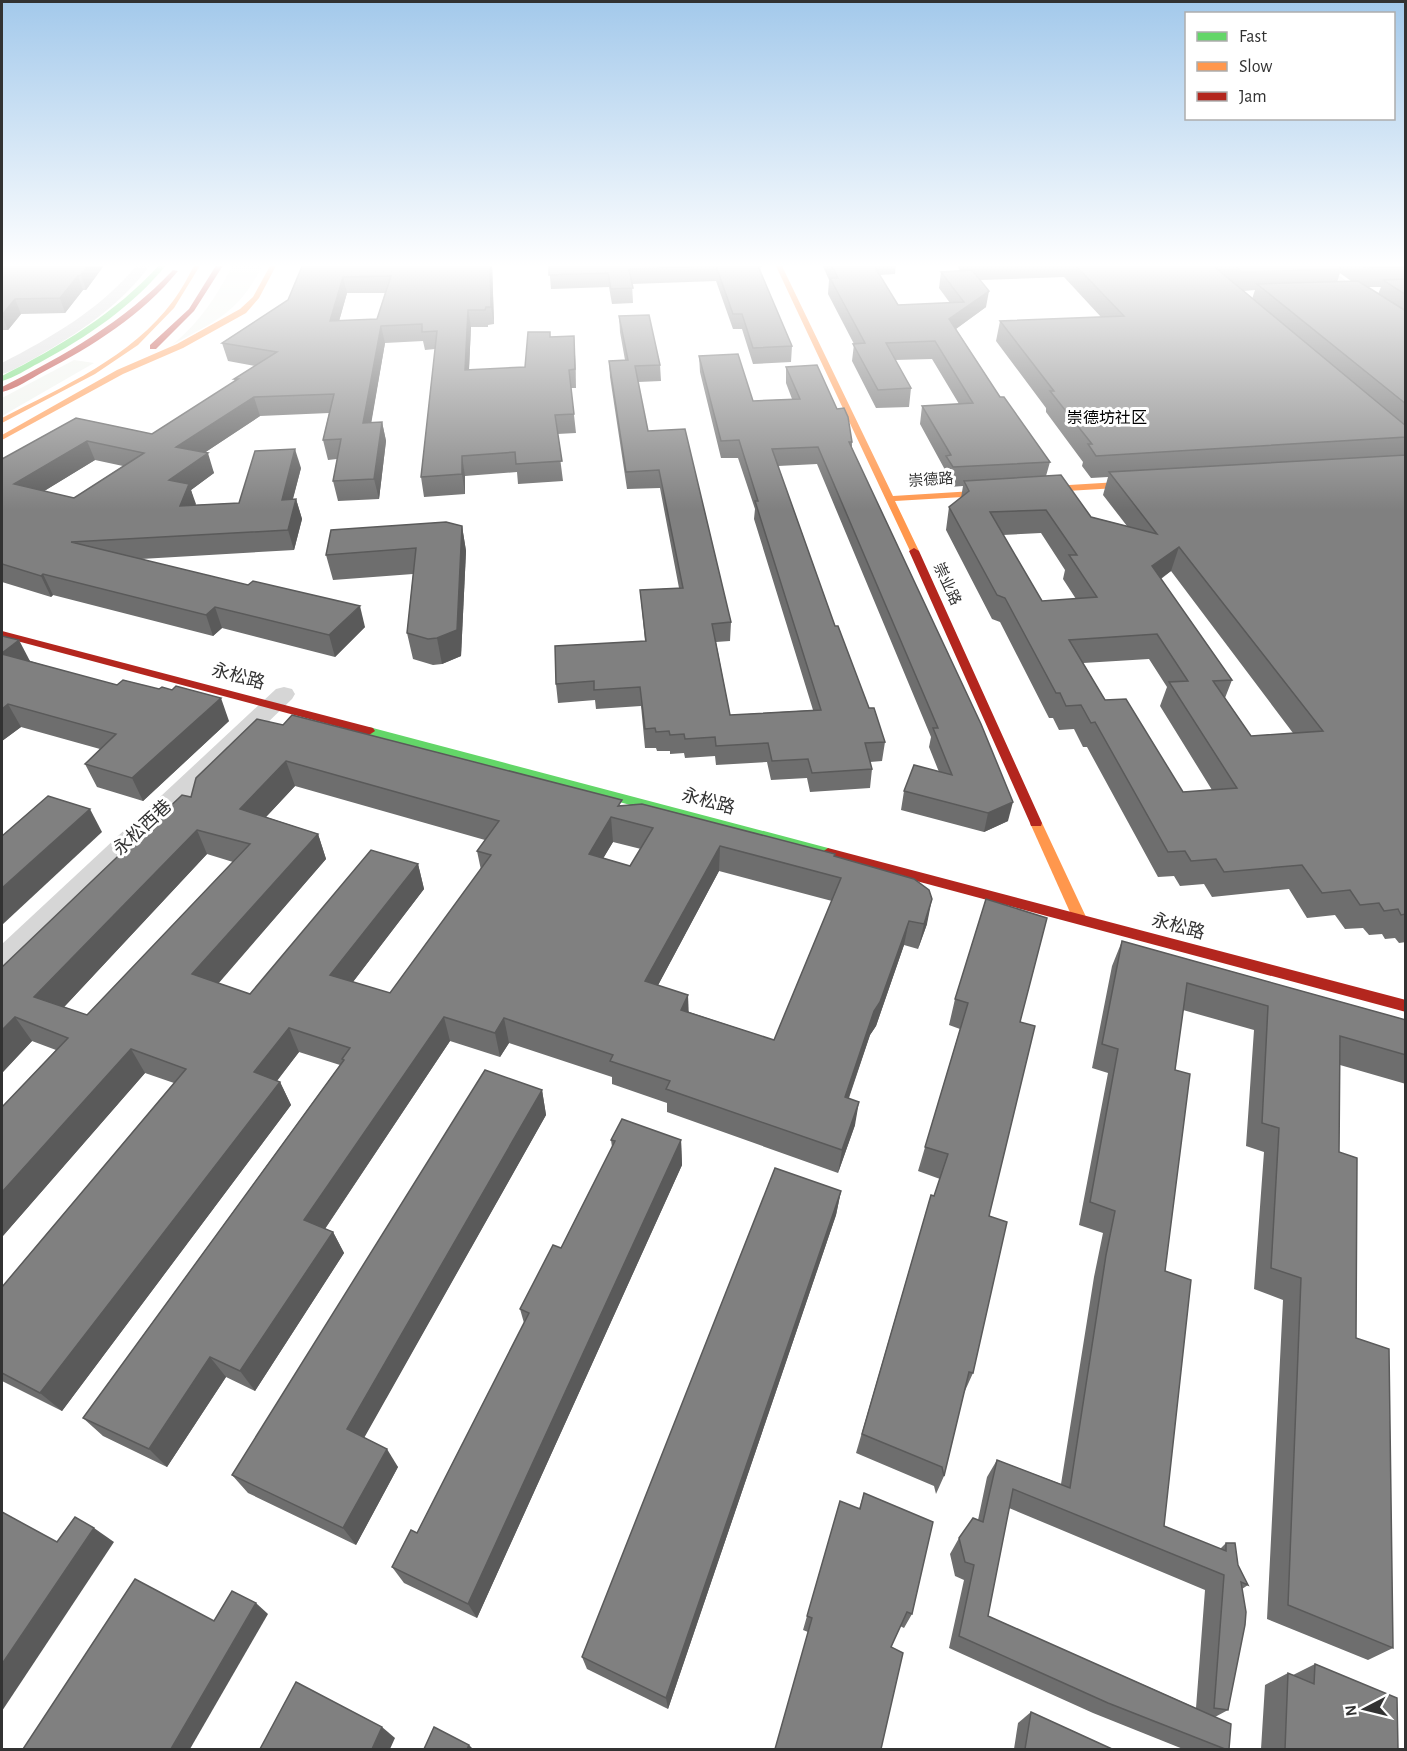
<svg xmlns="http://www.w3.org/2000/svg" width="1407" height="1751" font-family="'Alegreya Sans','Noto Sans SC',sans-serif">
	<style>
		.green { fill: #eff2ec }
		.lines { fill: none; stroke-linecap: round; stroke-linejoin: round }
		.street { fill: #d6d6d6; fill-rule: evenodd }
		.fast { fill: #63d668; fill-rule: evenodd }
		.slow { fill: #ff974d; fill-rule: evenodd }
		.jam { fill: #b3261e; fill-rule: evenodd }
		.wall { fill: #6e6e6e; fill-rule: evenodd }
		.shaded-wall { fill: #5a5a5a }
		.building { fill: #808080; stroke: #5a5a5a; stroke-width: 1.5; fill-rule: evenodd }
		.labels { text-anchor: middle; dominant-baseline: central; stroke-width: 6; stroke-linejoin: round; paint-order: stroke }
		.far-street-label { font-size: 15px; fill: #323232; stroke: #fff }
		.far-neighbourhood-label { font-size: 16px; fill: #000; stroke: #fff }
		.street-label { font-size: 18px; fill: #323232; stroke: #fff }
	</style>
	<rect width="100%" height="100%" fill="#fff"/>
	<!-- green -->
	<g class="green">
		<path d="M233,264H263C240,312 216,321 172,345C200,322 217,296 233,264Z"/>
		<polygon points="74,360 94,363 2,416 2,398"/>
	</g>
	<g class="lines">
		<!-- street -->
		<g class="street">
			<path d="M138,264H151C121,305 79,333 35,358C25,363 13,371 2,374V363C52,337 101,309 138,264Z"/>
			<polygon points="1308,264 1323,264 1406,324 1406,335"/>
			<polygon points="284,687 292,689 295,694 292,699 12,969 2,972 2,944 276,689"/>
		</g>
		<!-- fast -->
		<g class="fast">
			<path d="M160,264H167C132,307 87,337 39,363C27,369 14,378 2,381V376C60,346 115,314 160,264Z"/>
			<polygon points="369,727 828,848 835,853 828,858 365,734 363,731 365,728"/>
		</g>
		<!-- slow -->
		<g class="slow">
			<path d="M195,264H201L174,308L138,345L95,374L2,423V418C62,387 132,357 173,301C182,289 188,277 195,264Z"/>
			<polygon points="271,264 277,264 259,298 246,313 183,348 123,374 2,440 2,435 117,370 177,344 240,309 253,297"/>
			<polygon points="775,264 781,264 893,496 1151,480 1156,483 1151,486 895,501 919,551 911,553"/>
			<polygon points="1036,819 1042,823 1087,919 1085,923 1075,923 1073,919 1030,823"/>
		</g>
		<!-- jam -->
		<g class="jam">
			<polygon points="217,264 224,264 194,311 156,349 150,349 150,345 189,309"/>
			<path d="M173,270L178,271C142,315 93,346 43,372C30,379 16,389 2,392V387C65,355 124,322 173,270Z"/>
			<polygon points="914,548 919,551 1042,823 1041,826 1031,826 1030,823 909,551"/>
			<polygon points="2,631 373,728 375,731 369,735 2,637"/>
			<polygon points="828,848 1406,1000 1406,1012 823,856 821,853"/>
		</g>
	</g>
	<!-- wall -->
	<g class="wall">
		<polygon points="2,264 105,264 86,290 83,290 65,313 21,314 8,330 2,330"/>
		<path d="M303,264H492L494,324L488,325V327H471L469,370L525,367L550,337L575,354L576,388H571L576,433L557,434L563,481L518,484L517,472L465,476V494L424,497L421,477L435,349L425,350L423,341L385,343L371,422H382L386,441L379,499L338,501L333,481L337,459L328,460L323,440L329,413L260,416L204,453L214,473L191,490L195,505L239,503L301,468L293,499H296L302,519L294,550L141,559L365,627L335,657L222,628L213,636L53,595L51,597L2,582V459L76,418L152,434L235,381L234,379L255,366L228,361L222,343L288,300ZM347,293H385L377,319L339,321ZM95,460L123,466L74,498L44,491Z"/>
		<polygon points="549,264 761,266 760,272 792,346 791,362 753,364 742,329 733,329 716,281 632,284 633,303 612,304 609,287 551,289"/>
		<path d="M822,264H896L895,274L879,275L898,305L950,303L939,288L941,272L960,271L956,264H1406V942L1399,943L1395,938L1385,939L1382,934L1369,935L1363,928L1345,929L1335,915L1307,918L1289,889L1212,897L1204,884L1180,886L1174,876L1158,877L1087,747H1083L1074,729L1059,730L1053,718H1049L1000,622L992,619L946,530L949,507L961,498L963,486L950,487L943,475L944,468L920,424L922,406L959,404L932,359L895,360L911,388L909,407L876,408L852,361L854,344L828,294L829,280ZM1340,273L1351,281L1337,282ZM1064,277L1101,317L1000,321L996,341L1046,408V412L1083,462L1082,466L1091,478L1108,477L1103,495L1127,526L1091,517L1046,476L1050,462L1000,397L956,329L986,307L980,280ZM1367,287H1381L1378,294ZM1255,290L1252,299L1243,291ZM1041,533L1065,570L1063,579L1076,599L1042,601L1003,535ZM1171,571L1293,733L1251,736L1225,698L1232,680L1161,579ZM1149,659L1167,687L1160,706L1212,790L1183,792L1105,700L1083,663Z"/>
		<polygon points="619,316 660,365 661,381 638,382 648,431 731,622 730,641 716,642 730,715 813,710 754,519 755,509 738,458 721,458 700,372 699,356 753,401 792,399 786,383 786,367 852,442 852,448 1008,821 984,832 901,810 904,791 939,772 929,747 931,737 817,464 778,466 835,626 869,708 885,742 882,761 870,762 872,769 870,788 810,792 807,778 771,780 767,762 716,765 715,756 685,758 684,753 670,754 670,751 657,751 656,748 645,748 641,706 596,709 595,700 558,703 556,684 645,641 640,590 679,588 660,488 627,489 610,377 609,361 625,360 620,332"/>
		<polygon points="462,526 466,551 461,656 442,664 433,665 413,659 407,633 413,574 333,580 326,555"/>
		<polygon points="2,636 30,661 229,721 143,801 97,787 85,764 100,749 21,727 2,741"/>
		<path d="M257,719L835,856L927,924L918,949L904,945L876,1026L870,1035L849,1098L855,1125L838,1173L667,1112V1103L612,1084V1077L509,1043L500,1057L450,1041L325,1229L333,1232L344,1253L255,1391L226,1377L167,1467L103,1436L83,1418L340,1065L299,1052L277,1081L280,1082L291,1105L62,1411L2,1381V1287L174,1083L145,1073L2,1237V1107L56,1050L32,1041L2,1073V967L191,797ZM295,786L485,840L477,851L481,870L390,993L353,982L424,889L418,864L250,994L218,983L326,859L318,834L266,817ZM613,842L641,849L630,866L603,858ZM207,854L233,862L87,1015L64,1007ZM719,871L832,901L774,1040L689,1012L658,985Z"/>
		<polygon points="986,899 1020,1022 989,1216 973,1373 964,1393 944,1476 936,1494 934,1486 856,1453 931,1195 934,1196 940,1179 918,1171 960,1029 949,1025 955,999"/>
		<path d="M1122,941L1406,1020V1084L1340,1065L1339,1152L1356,1338L1393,1648L1368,1660L1267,1619L1283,1300L1254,1289L1264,1152L1246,1146L1254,1030L1183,1010L1175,1070L1165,1271L1164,1526L1220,1549L1226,1543L1238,1565L1248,1585L1242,1589L1228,1710L1215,1717L1229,1749H1183L1093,1713L949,1648L964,1580L955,1576L950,1554L959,1538L978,1520L987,1477L997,1460L1061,1484L1094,1277L1103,1233L1079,1225L1108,1073L1092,1068L1112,966ZM1009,1508L1205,1590L1196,1708L988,1616Z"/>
		<polygon points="542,1090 546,1115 364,1437 398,1467 356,1545 248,1493 232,1475"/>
		<polygon points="611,1140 681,1140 682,1165 477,1618 404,1583 392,1567 417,1533 524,1323 520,1309 561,1248 612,1147"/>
		<polygon points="841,1191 836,1215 668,1709 587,1669 582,1657"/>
		<polygon points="864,1493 912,1614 904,1628 900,1626 891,1647 808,1632 803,1630 840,1501 859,1509"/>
		<polygon points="1315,1664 1398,1749 1261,1749 1265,1685 1288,1673 1293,1675"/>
		<polygon points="1031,1712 1112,1749 1014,1749 1018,1723"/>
	</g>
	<!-- shaded-wall -->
	<g class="shaded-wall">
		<polygon points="89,264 105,264 86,290 81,275"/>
		<polygon points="490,264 492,264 494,324 491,307"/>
		<polygon points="78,276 83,290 65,313 60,298"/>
		<polygon points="343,277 347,293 334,339 330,321"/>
		<polygon points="989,291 986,307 946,336 949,319"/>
		<polygon points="15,299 21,314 8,330 2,315"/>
		<polygon points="468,310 471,327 468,388 465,370"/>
		<polygon points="381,326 385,343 368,442 363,423"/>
		<polygon points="574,336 575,354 576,388 575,369"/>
		<polygon points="254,397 260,416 183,467 176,447"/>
		<polygon points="382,422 386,441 379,499 374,479"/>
		<polygon points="87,441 95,460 23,504 14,484"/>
		<polygon points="295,449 301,468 287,520 282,500"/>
		<polygon points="208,453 214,473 191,490 196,504 188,526 169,480"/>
		<polygon points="462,456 465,476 465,494 462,474"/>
		<polygon points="296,499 302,519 294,550 288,530"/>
		<polygon points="462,526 466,551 461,656 442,664 437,638"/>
		<polygon points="1179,547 1171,571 1144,590 1152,566"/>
		<polygon points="43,574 53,595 51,597 41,576"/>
		<polygon points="360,606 365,627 335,657 329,635"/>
		<polygon points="215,607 222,628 213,636 206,615"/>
		<polygon points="19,640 31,663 2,657 2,653"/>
		<polygon points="221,698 229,721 143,801 132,778"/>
		<polygon points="8,704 21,727 2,741 2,709"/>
		<polygon points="286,761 295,786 250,834 240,809"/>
		<polygon points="1013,802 1008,821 984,832 988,813"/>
		<polygon points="90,809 102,832 2,925 2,888"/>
		<polygon points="611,817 613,842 591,879 589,854"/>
		<polygon points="197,830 207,854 51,1021 34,997"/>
		<polygon points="318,834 326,859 205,999 192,974"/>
		<polygon points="720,846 719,871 647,1006 645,981"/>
		<polygon points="418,864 424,889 339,1000 330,975"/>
		<polygon points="932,899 927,924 918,949 924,924"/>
		<polygon points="909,921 904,945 876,1026 870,1035 841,1120 845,1097 874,1011"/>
		<polygon points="688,995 689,1019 681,1010"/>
		<polygon points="15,1017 32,1041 2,1073 2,1030"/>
		<polygon points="444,1017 450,1041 316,1242 304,1220"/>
		<polygon points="504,1018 509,1043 500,1057 495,1033"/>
		<polygon points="289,1028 299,1052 265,1096 254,1072"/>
		<polygon points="131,1049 145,1073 2,1237 2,1192"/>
		<polygon points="280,1082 291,1105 62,1411 40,1393"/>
		<polygon points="542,1090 546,1115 359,1447 347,1429"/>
		<polygon points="859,1102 855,1125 838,1173 842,1150"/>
		<polygon points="681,1140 682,1165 477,1618 468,1604"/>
		<polygon points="841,1191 836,1215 668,1709 666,1698"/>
		<polygon points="333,1232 344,1253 255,1391 240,1371"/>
		<polygon points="210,1357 226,1377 167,1467 149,1449"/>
		<polygon points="387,1449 398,1467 356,1545 343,1528"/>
		<polygon points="94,1528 114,1542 2,1711 2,1664"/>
		<polygon points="256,1603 268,1614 190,1749 171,1749"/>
		<polygon points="382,1727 395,1738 390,1749 372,1749"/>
		<polygon points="469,1745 473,1749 467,1749"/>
	</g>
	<!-- building -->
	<g class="building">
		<polygon points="2,264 89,264 81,275 78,276 60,298 15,299 2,315"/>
		<path d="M303,264H490L491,307H486L485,310H468L465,370L525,367L528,332H550V337L574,336L575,369L569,370L574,414L555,415L562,461L516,464L515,452L462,456V474L421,477L437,331L422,332V324L381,326L363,423L382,422L374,479L333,481L341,439L323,440L334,394L254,397L176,447L208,453L169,480L189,484L180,506L239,503L255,451L295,449L282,500L296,499L288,530L71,542L248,585L253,581L360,606L329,635L215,607L206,615L43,574L41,576L2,564V459L76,418L152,434L238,379H234L277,352L222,343L288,300ZM391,276L377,319L330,321L343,277ZM87,441L144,453L74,498L14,484Z"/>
		<polygon points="549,264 760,264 761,266 758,266 792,346 753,348 742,314 733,314 716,266 629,269 633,288 611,289 608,273 549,275"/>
		<polygon points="831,264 873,264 898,305 964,302 941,272 972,270 989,291 949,319 1000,397 1004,397 1050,462 953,467 946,456 951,455 922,406 973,403 935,341 886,343 911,388 878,390 853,344 865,343 830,278 838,278"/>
		<polygon points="1074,264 1211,264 1406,426 1406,437 1096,456 1088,444 1092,444 1050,391 1054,391 1000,321 1124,316"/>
		<polygon points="1233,264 1336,264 1342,269 1242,272"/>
		<polygon points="1361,264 1406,264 1406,267 1366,268"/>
		<polygon points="1406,279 1406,295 1383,280"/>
		<polygon points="1358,281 1406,311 1406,404 1257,284"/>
		<polygon points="649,315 660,365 635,366 648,431 685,429 731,622 712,624 730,715 821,710 755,501 758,501 739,440 721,441 699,356 738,354 753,401 800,399 786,367 817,365 837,409 844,408 848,417 852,442 849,442 981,724 1013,802 988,813 904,791 914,765 952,775 933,728 938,728 818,447 772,449 835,626 838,626 869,708 874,708 885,742 865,743 872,769 812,773 808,759 772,761 768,743 716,746 715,737 685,739 684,734 670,735 669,731 656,732 655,728 645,729 640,687 594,690 594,681 556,684 555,646 646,641 640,590 683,588 659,470 626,472 609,361 628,360 619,316"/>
		<path d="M1406,455V914L1401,915L1398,909L1384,911L1379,903L1360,905L1350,890L1322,893L1302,865L1224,872L1216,859L1191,861L1185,851L1168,852L1095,722L1091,723L1081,705L1066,706L1060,693H1056L1005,598L997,595L949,507L969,491L964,481L1061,475L1091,517L1157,534L1109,472ZM1046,510L1077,555H1069L1097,597L1042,601L990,512ZM1179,547L1323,731L1251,736L1213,681L1232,680L1152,566ZM1157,634L1188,681L1169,682L1237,788L1183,792L1126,699L1105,700L1069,640Z"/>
		<polygon points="446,522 462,526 457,630 437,638 428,639 407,633 416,548 326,555 331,530"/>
		<polygon points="2,636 19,640 2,653"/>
		<polygon points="2,654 117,685 123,680 159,689 162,687 172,690 176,686 221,698 132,778 85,764 116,734 8,704 2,709"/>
		<path d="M292,715L622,800L618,806L642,804L835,854L834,856L914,879L929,890L932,899L924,924L909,921L880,1002L874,1011L845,1097L859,1102L842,1150L666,1089L670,1081L610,1061L613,1055L504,1018L495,1033L444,1017L304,1220L333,1232L240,1371L210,1357L149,1449L83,1418L344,1060L342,1059L350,1048L289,1028L254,1072L280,1082L40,1393L2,1373V1287L186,1069L131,1049L2,1192V1107L68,1038L15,1017L2,1030V967L182,795L191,797L196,778L257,719L283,725ZM286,761L499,821L477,851L491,855L390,993L330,975L418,864L371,850L250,994L192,974L318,834L240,809ZM611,817L653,828L630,866L589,854ZM197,830L250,844L87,1015L34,997ZM720,846L841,878L774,1040L681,1010L688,995L645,981Z"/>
		<polygon points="48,796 90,809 2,888 2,836"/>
		<polygon points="986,899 1047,918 1020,1022 1035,1026 989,1216 1007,1222 973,1373 969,1372 944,1476 942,1467 862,1434 931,1195 934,1196 948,1154 925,1147 968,1003 955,999"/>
		<polygon points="1122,941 1406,1020 1406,1055 1340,1036 1339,1152 1357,1158 1356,1338 1389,1349 1393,1648 1288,1605 1301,1278 1271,1268 1279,1128 1262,1123 1268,1006 1187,983 1175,1070 1190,1074 1165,1271 1191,1280 1164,1526 1226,1551 1226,1543 1235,1543 1238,1565 1248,1585 1241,1582 1246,1612 1245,1625 1228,1710 1214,1708 1224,1575 1013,1489 988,1616 1231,1724 1229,1749 1225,1749 1108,1703 959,1636 974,1565 965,1562 959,1538 973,1518 983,1522 997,1460 1070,1488 1106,1255 1115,1211 1090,1202 1118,1049 1102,1044"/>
		<polygon points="485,1070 542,1090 347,1429 387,1449 343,1528 232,1475"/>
		<polygon points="622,1119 681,1140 468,1604 392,1567 411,1530 417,1533 529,1313 520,1309 553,1245 561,1248 615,1141 611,1140"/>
		<polygon points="775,1168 841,1191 666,1698 582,1657"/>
		<polygon points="864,1493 933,1522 912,1614 907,1612 891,1647 903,1653 881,1749 775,1749 812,1618 807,1616 840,1501 860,1509"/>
		<polygon points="2,1512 57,1542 75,1517 94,1528 2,1664"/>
		<polygon points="135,1579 214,1621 232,1591 256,1603 171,1749 23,1749"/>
		<polygon points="1315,1664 1397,1698 1398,1749 1285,1749 1288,1673 1314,1684"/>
		<polygon points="296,1682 382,1727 372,1749 260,1749"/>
		<polygon points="1031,1712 1112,1749 1025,1749"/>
		<polygon points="434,1727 469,1745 467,1749 424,1749"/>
	</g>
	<!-- sky -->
	<linearGradient id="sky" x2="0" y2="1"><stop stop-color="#a3c9eb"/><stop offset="0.52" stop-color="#fff"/><stop offset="1" stop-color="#fff" stop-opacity="0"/></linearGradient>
	<rect width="1407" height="510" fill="url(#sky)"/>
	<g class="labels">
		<!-- far-street labels -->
		<g class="far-street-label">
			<text transform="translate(931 480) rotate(-4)">崇德路</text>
			<text transform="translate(947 584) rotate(65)">崇业路</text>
		</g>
		<!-- far-neighbourhood labels -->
		<g class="far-neighbourhood-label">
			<text x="1107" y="418">崇德坊社区</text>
		</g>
		<!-- street labels -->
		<g class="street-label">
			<text transform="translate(238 677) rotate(15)">永松路</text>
			<text transform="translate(708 802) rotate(15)">永松路</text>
			<text transform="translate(143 828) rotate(-43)">永松西巷</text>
			<text transform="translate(1178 927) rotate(15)">永松路</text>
		</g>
	</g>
	<!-- border -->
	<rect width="1407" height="1751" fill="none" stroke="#323232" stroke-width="6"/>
	<!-- legend -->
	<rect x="1185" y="12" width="210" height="108" fill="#ffffff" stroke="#adadad" stroke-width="1.5"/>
	<rect x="1197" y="32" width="30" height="9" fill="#63d668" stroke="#adadad" stroke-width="1.5"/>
	<text x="1239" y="42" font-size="18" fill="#323232">Fast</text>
	<rect x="1197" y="62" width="30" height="9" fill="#ff974d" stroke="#adadad" stroke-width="1.5"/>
	<text x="1239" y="72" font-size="18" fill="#323232">Slow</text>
	<rect x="1197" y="92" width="30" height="9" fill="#b3261e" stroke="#adadad" stroke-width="1.5"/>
	<text x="1239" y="102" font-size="18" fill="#323232">Jam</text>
	<!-- north arrow -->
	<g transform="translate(1365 1709) rotate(263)" stroke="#ffffff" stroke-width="4.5" paint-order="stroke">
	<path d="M0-4.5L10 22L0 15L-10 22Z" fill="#323232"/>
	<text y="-9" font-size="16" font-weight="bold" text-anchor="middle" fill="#323232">N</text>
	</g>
</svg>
